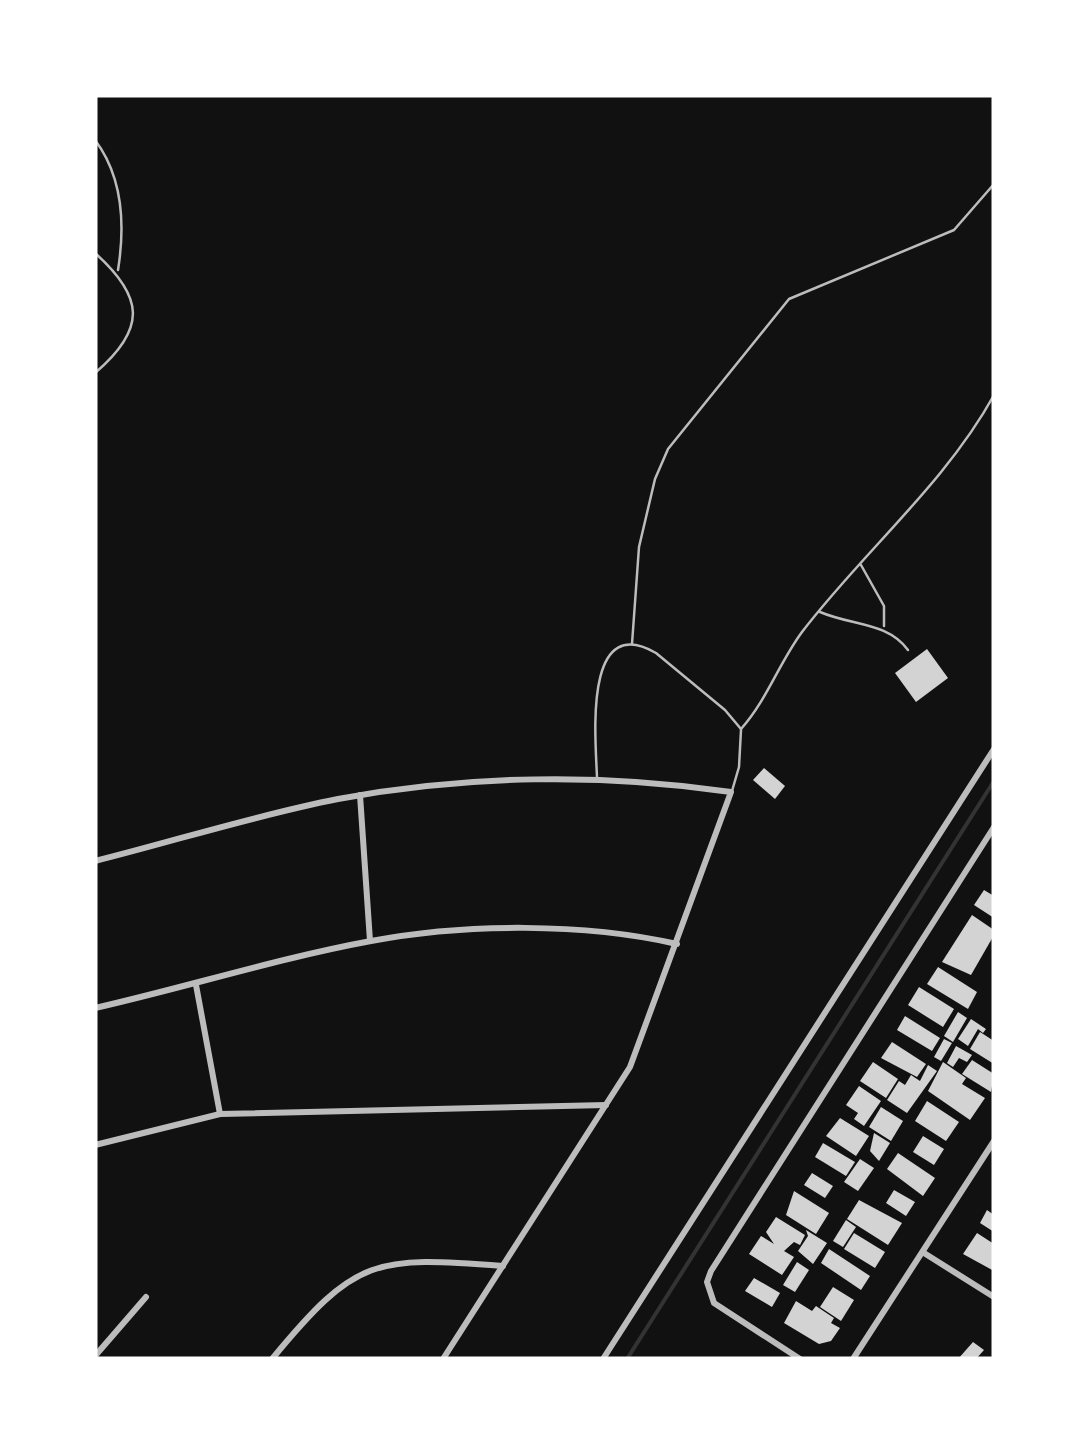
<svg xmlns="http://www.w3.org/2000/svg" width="1089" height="1454" font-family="'Roboto Serif',serif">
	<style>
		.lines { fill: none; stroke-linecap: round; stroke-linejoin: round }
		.stream { stroke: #333; stroke-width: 4 }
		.building { fill: #d3d3d3 }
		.service { stroke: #bcbcbc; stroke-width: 2.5 }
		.minor { stroke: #bcbcbc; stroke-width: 6 }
	</style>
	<rect width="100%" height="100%" fill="#111"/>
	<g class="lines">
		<!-- stream -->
		<polyline class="stream" points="627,1359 994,781"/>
	</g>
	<!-- building -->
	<g class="building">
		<polygon points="927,649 948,678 916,702 895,673"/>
		<polygon points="764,768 785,786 775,799 753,780"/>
		<polygon points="984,890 994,896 994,918 974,905"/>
		<polygon points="972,915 994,930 994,935 971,975 942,962"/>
		<polygon points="938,967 977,992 968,1009 927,984"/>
		<polygon points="919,987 954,1009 943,1027 908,1005"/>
		<polygon points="958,1012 967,1018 953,1042 944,1036"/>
		<polygon points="905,1016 940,1038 932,1051 897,1030"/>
		<polygon points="971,1019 986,1029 983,1033 978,1029 968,1046 958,1039"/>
		<polygon points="980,1032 994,1041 994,1064 970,1049"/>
		<polygon points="944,1039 952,1043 941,1061 934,1057"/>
		<polygon points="892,1042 926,1064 917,1077 881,1058"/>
		<polygon points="956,1046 972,1055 967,1062 959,1058 953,1067 947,1063"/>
		<polygon points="972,1060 994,1074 991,1092 962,1074"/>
		<polygon points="873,1062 898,1079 886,1098 860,1081"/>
		<polygon points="943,1062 966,1078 962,1084 985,1098 970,1120 928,1091"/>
		<polygon points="928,1065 937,1071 907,1113 887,1100 899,1081 905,1085 911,1075 920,1081"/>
		<polygon points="859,1086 881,1101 864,1126 854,1119 858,1113 846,1105"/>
		<polygon points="927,1101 959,1122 946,1141 915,1121"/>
		<polygon points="881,1107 903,1121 891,1141 869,1127"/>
		<polygon points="840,1118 869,1136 856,1156 826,1136"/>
		<polygon points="874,1133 890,1143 879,1161 870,1151"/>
		<polygon points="923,1136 944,1149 934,1165 913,1152"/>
		<polygon points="823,1143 855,1162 846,1176 815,1157"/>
		<polygon points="898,1153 935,1178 923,1196 887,1169"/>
		<polygon points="860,1159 874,1168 858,1191 844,1182"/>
		<polygon points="812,1173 833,1186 825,1198 804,1185"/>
		<polygon points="894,1190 915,1202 906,1216 886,1203"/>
		<polygon points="794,1191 829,1213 816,1234 786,1215"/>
		<polygon points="859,1200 902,1223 888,1245 847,1219"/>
		<polygon points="987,1210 994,1215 994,1232 980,1223"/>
		<polygon points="776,1217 805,1235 800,1245 794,1242 784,1251 794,1257 782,1275 749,1254 761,1236 774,1244 766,1232"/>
		<polygon points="846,1220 856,1227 843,1247 833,1241"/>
		<polygon points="806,1230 827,1243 813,1264 798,1251 808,1236"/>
		<polygon points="854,1233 885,1252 875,1268 844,1249"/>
		<polygon points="977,1233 994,1244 994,1271 963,1254"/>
		<polygon points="829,1249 870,1276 861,1290 821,1263"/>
		<polygon points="797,1262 809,1270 795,1292 783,1285"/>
		<polygon points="754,1278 780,1293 772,1307 745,1291"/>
		<polygon points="833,1287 854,1300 841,1321 820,1307"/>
		<polygon points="796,1301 812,1311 816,1306 834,1318 831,1323 840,1328 831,1341 819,1344 784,1323"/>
		<polygon points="973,1342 984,1350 976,1359 958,1359"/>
	</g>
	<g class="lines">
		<!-- service -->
		<g class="service">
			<path d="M95,140C123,177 125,226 118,270"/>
			<path d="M95,253C143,296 148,328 95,373"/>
			<polyline points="861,565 884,606 884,626"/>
			<path d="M820,612C853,626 887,622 908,650"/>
			<polyline points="632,644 639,547 655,479 668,449 789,299 954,230 994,184"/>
			<path d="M741,729C767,700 779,663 802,632C863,552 945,484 994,395"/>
			<path d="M597,778C596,742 582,610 656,653L725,710L741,729"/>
			<polyline points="732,791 739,767 741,730"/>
		</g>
		<!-- minor -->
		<g class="minor">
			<polyline points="360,795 370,941"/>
			<path d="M95,861C175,841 256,815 338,799C465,775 603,773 731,792L630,1067L443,1359"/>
			<polyline points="196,985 220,1114"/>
			<path d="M95,1008C187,987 279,958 371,941C465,923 585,923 677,944"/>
			<polyline points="95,1145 220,1114 606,1105"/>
			<polyline points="924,1253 994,1297"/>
			<polyline points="95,1356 146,1297"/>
			<path d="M272,1359C356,1257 375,1256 503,1266"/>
			<polyline points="603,1359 994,749"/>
			<polyline points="800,1359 714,1303 707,1282 711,1271 994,827"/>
			<polyline points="853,1359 994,1141"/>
		</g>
	</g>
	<!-- border -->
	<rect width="1089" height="1454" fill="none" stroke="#ffffff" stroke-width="195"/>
</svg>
